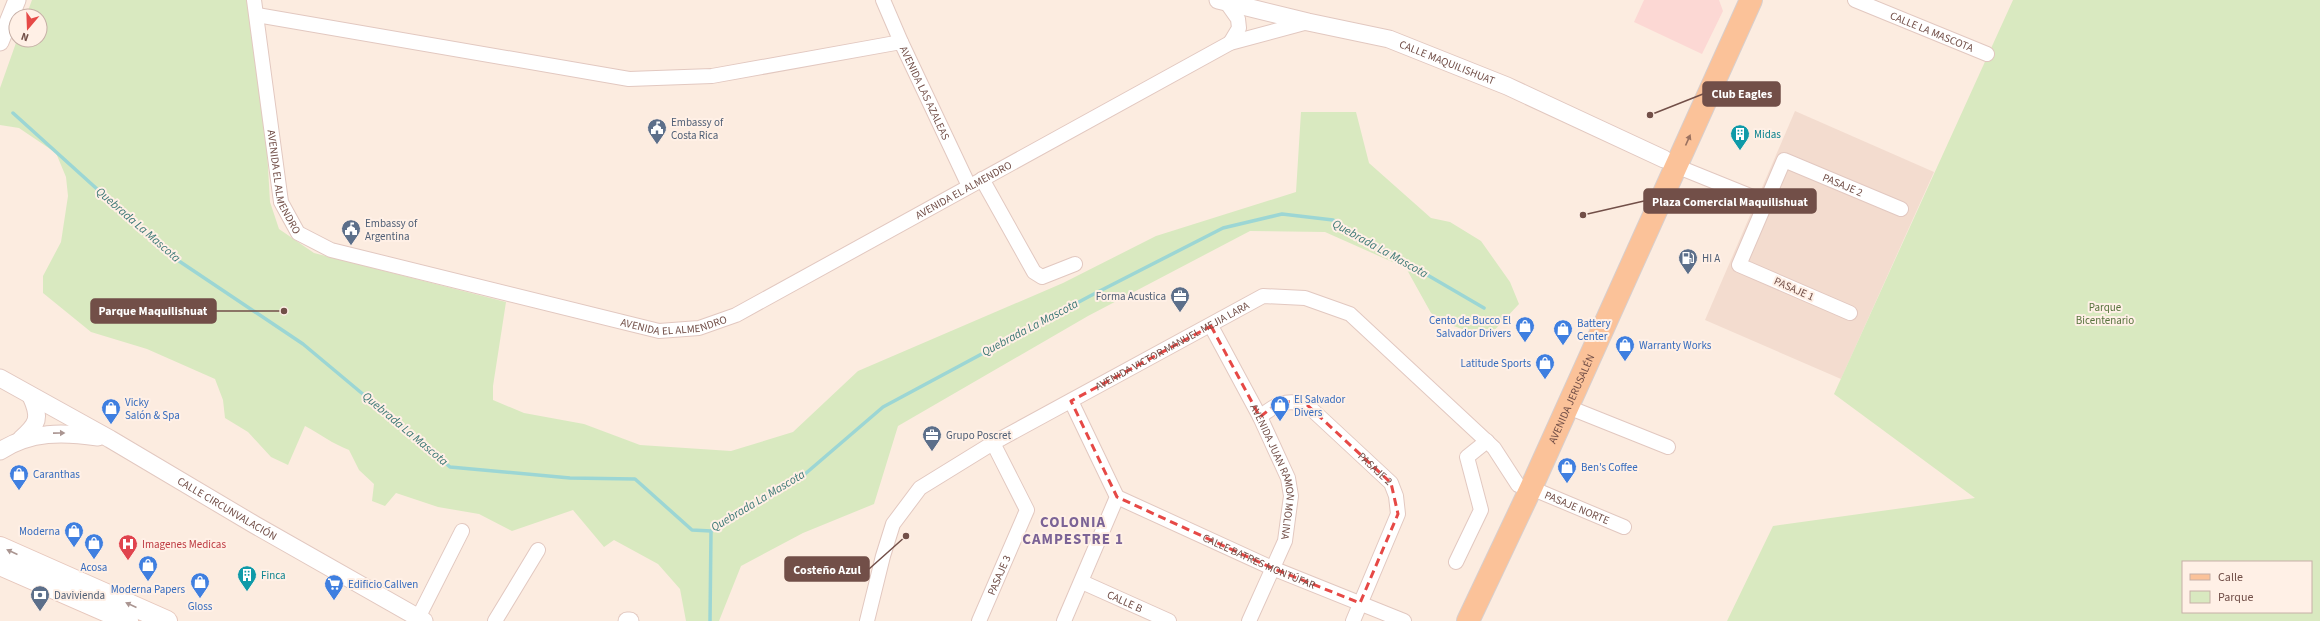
<svg xmlns="http://www.w3.org/2000/svg" width="2320" height="621" font-family="'Source Sans 3',sans-serif">
	<style>
		.residential { fill: #f3dccf }
		.commercial { fill: #fcd8d4 }
		.green { fill: #d9e9c0; fill-rule: evenodd }
		.lines { fill: none; stroke-linecap: round; stroke-linejoin: round }
		.stream { stroke: #9cd6d4; stroke-width: 3.5 }
		.minor-casing { stroke: #e2c8c0; stroke-width: 16 }
		.tertiary-casing { stroke: #e2c8c0; stroke-width: 19 }
		.secondary-casing { stroke: #e7c8bd; stroke-width: 22 }
		.primary-casing { stroke: #d8cecc; stroke-width: 24 }
		.minor { stroke: #fff; stroke-width: 14 }
		.tertiary { stroke: #fff; stroke-width: 17 }
		.secondary { stroke: #fff; stroke-width: 20 }
		.primary { stroke: #fbc299; stroke-width: 22 }
		.oneway { fill: #9b7260 }
		.oneway2 { fill: #aa9591 }
		.marked { fill: none; stroke: #e64946; stroke-width: 3; stroke-dasharray: 8 5; stroke-linejoin: round }
		.labels { text-anchor: middle; dominant-baseline: central; stroke-width: 4; stroke-linejoin: round; paint-order: stroke }
		.street-label { font-size: 11px; fill: #724f48; stroke: #fff0e6 }
		.service-label { font-size: 11px; fill: #4e5e75; stroke: #fff0e6; text-anchor: start }
		.culture-label { font-size: 11px; fill: #0d838f; stroke: #fff0e6; text-anchor: start }
		.park-label { font-size: 11px; fill: #58733e; stroke: #fff0e6 }
		.shop-label { font-size: 11px; fill: #366cbe; stroke: #fff0e6; text-anchor: start }
		.health-label { font-size: 11px; fill: #be3a42; stroke: #fff0e6; text-anchor: start }
		.water-label { font-size: 12px; font-style: italic; fill: #3c7876; stroke: #fff0e6 }
		.district-label { font-size: 15px; font-weight: bold; letter-spacing: 1px; fill: #7b6396; stroke: #fff0e6 }
		.leader { fill: none; stroke: #724f48; stroke-width: 1.5 }
		.callout-dot { fill: #724f48; stroke: #fff0e6; stroke-width: 1.5 }
		.callout { fill: #724f48; stroke: #724f48; stroke-width: 1.5 }
		.callout-label { font-size: 12px; text-anchor: middle; font-weight: bold; fill: #fff }
	</style>
	<rect width="100%" height="100%" fill="#fcece0"/>
	<!-- residential -->
	<polygon class="residential" points="1795,111 1934,172 1841,379 1705,320"/>
	<!-- commercial -->
	<polygon class="commercial" points="1644,0 1719,0 1723,11 1702,54 1634,22"/>
	<!-- green -->
	<g class="green">
		<path d="M32,0H254L261,46L270,202L279,229L314,253L506,302L493,386V400L524,413L584,424L640,445L731,451L793,432L858,371L1063,283L1156,236L1296,192L1301,112H1356L1369,163L1431,218L1450,222L1481,241L1510,282L1519,304L1487,338L1448,324L1431,313L1406,268L1325,232L1250,231L1088,316L898,426L874,504L803,533L741,566L719,621H686L680,589L658,564L614,540L604,547L573,510L512,531L479,514L438,507L396,493L385,506L372,501L374,484L359,470L349,450C333,444 320,434 305,426L288,465L271,457L248,432L225,418L223,400L215,379L147,349L91,332L43,293V276L61,242L68,196L66,177L56,153L19,128L0,125V88L17,40H40V16H26Z"/>
		<path d="M2013,0H2320V621H1727L1773,526L1975,498L1834,394ZM2183,562H2311V612H2183Z"/>
	</g>
	<g class="lines">
		<!-- stream -->
		<g class="stream">
			<polyline points="13,113 170,255 303,344 450,467 570,478 635,479 692,530 711,531 798,480 883,407 1090,296 1223,228 1282,214 1333,220 1484,308"/>
			<polyline points="710,621 711,531"/>
		</g>
		<defs>
			<g id="minor">
				<path id="s1" d="M254,0L281,202L298,233L331,250L659,331L699,328L736,315L1230,43L1308,22"/>
				<path id="s2" d="M883,0L901,42L969,186"/>
				<path id="s3" d="M1855,0L1987,54"/>
				<polyline points="1226,2 1238,19 1239,28 1230,43"/>
				<polyline points="257,15 629,79 712,76 901,42"/>
				<polyline points="1676,166 1765,202"/>
				<polyline points="982,179 1034,272 1042,277 1075,264"/>
				<path id="s4" d="M1850,313L1739,265L1784,160L1901,209"/>
				<path id="s5" d="M1211,326L1260,417L1288,478L1291,496L1285,541L1249,621"/>
				<polyline points="1568,407 1668,447"/>
				<path id="s6" d="M1260,417C1276,404 1284,399 1306,404L1391,483L1396,496L1398,514L1353,621"/>
				<path id="s7" d="M1531,488L1624,527"/>
				<path id="s8" d="M1117,497L1272,568L1404,621"/>
				<polyline points="1456,562 1481,510 1467,457 1487,441"/>
				<path id="s9" d="M1082,582L1169,621"/>
				<polyline points="418,618 462,531"/>
				<polyline points="495,621 538,550"/>
				<path id="s10" d="M867,621L883,556L893,524L920,488L993,443L1263,296L1305,298L1350,314L1494,448L1518,485"/>
				<path id="s11" d="M979,621L1027,510L993,443"/>
				<polyline points="1064,621 1117,497 1071,401"/>
			</g>
			<g id="tertiary">
				<path id="s12" d="M1218,0L1308,22L1389,39L1507,86L1664,159"/>
				<polyline points="0,42 17,0"/>
				<path id="s13" d="M0,378L110,439L255,525L424,621"/>
				<path d="M21,439C38,424 41,418 31,396"/>
				<path d="M0,451C31,431 63,432 98,437"/>
				<polyline points="627,621 630,621"/>
			</g>
			<g id="secondary">
				<polyline points="0,547 167,621"/>
				<polyline points="0,565 128,621"/>
			</g>
			<g id="primary">
				<path id="s14" d="M1468,621L1531,488L1751,0"/>
			</g>
		</defs>
		<!-- minor casing -->
		<use href="#minor" class="minor-casing"/>
		<!-- tertiary casing -->
		<use href="#tertiary" class="tertiary-casing"/>
		<!-- secondary casing -->
		<use href="#secondary" class="secondary-casing"/>
		<!-- primary casing -->
		<use href="#primary" class="primary-casing"/>
		<!-- minor -->
		<use href="#minor" class="minor"/>
		<!-- tertiary -->
		<use href="#tertiary" class="tertiary"/>
		<!-- secondary -->
		<use href="#secondary" class="secondary"/>
		<!-- primary -->
		<use href="#primary" class="primary"/>
	</g>
	<!-- one-way arrows -->
	<defs><path id="oneway-solid" d="M-6-.8H1V-3.2L6.5 0L1 3.2V.8H-6Z"/></defs>
	<use class="oneway" href="#oneway-solid" transform="translate(1688 140) rotate(-66)"/>
	<g class="oneway2">
		<use href="#oneway-solid" transform="translate(59 433) rotate(-1)"/>
		<use href="#oneway-solid" transform="translate(12 552) rotate(-156)"/>
		<use href="#oneway-solid" transform="translate(131 605) rotate(-156)"/>
	</g>
	<!-- marked area -->
	<path class="marked" d="M1211,326L1260,417L1276,404L1293,401L1306,404L1391,483L1398,514L1360,603L1272,568L1117,497L1071,401Z"/>
	<!-- icons -->
	<defs>
		<symbol id="civic-pin" viewBox="-11 -11 22 30"><path d="M0 17L-7.5 6A9.5 9.5 0 1 1 7.5 6Z" fill="#5c6f8a" stroke="#fff0e6"/><path d="M-.6-6.5H3V-4.5H.6V-3L4-1V1h2V6H-6V1h2V-1L-.6-3ZM-1.2 2.5V6h2.4V2.5Z" fill="#fff"/></symbol>
		<symbol id="building-pin" viewBox="-11 -11 22 30"><path d="M0 17L-7.5 6A9.5 9.5 0 1 1 7.5 6Z" fill="#0f9aa8" stroke="#fff0e6"/><path d="M-4-6H4V6H1V3H-1V6H-4ZM-2.5-4.3h1.7v1.8h-1.7ZM.8-4.3h1.7v1.8H.8ZM-2.5-1h1.7V.8h-1.7ZM.8-1h1.7V.8H.8Z" fill="#fff"/></symbol>
		<symbol id="fuel-pin" viewBox="-11 -11 22 30"><path d="M0 17L-7.5 6A9.5 9.5 0 1 1 7.5 6Z" fill="#5c6f8a" stroke="#fff0e6"/><path d="M-5.5-6h7V0h2V4h1.3V-2.5L3-4.5l.8-.8L6-3V5H2.5V1h-1V6h-7ZM-4.2-4.7v3.2H.2V-4.7Z" fill="#fff"/></symbol>
		<symbol id="office-pin" viewBox="-11 -11 22 30"><path d="M0 17L-7.5 6A9.5 9.5 0 1 1 7.5 6Z" fill="#5c6f8a" stroke="#fff0e6"/><path d="M-6-3h4V-5.5h4V-3h4V5H-6ZM-1-4.5V-3h2v-1.5ZM-6 0V1H6V0Z" fill="#fff"/></symbol>
		<symbol id="shop-pin" viewBox="-11 -11 22 30"><path d="M0 17L-7.5 6A9.5 9.5 0 1 1 7.5 6Z" fill="#3f7fe0" stroke="#fff0e6"/><path d="M-5-2.5h2.3a2.7 3.5 0 0 1 5.4 0H5L5.5 6h-11ZM-1.5-2.5h3a1.5 2.3 0 0 0-3 0Z" fill="#fff"/></symbol>
		<symbol id="hospital-pin" viewBox="-11 -11 22 30"><path d="M0 17L-7.5 6A9.5 9.5 0 1 1 7.5 6Z" fill="#e0444e" stroke="#fff0e6"/><path d="M-5-5h3v3.5h4V-5h3V5h-3V1.5h-4V5h-3Z" fill="#fff"/></symbol>
		<symbol id="supermarket-pin" viewBox="-11 -11 22 30"><path d="M0 17L-7.5 6A9.5 9.5 0 1 1 7.5 6Z" fill="#3f7fe0" stroke="#fff0e6"/><path d="M-6-5.5h2.5l.6 2H6L4.5 2H-2.5L-4.4-4H-6ZM-1.5 3.2a1.3 1.3 0 1 0 .1 0ZM3 3.2a1.3 1.3 0 1 0 .1 0Z" fill="#fff"/></symbol>
		<symbol id="bank-pin" viewBox="-11 -11 22 30"><path d="M0 17L-7.5 6A9.5 9.5 0 1 1 7.5 6Z" fill="#5c6f8a" stroke="#fff0e6"/><path d="M-6-4H6V4H-6ZM0-2.3a2.3 2.3 0 1 0 0 4.6a2.3 2.3 0 1 0 0-4.6Z" fill="#fff"/></symbol>
	</defs>
	<g fill-rule="evenodd">
		<use href="#civic-pin" x="646" y="117" width="22" height="30"/>
		<use href="#building-pin" x="1729" y="123" width="22" height="30"/>
		<use href="#civic-pin" x="340" y="218" width="22" height="30"/>
		<use href="#fuel-pin" x="1677" y="247" width="22" height="30"/>
		<use href="#office-pin" x="1169" y="285" width="22" height="30"/>
		<use href="#shop-pin" x="1514" y="315" width="22" height="30"/>
		<use href="#shop-pin" x="1552" y="318" width="22" height="30"/>
		<use href="#shop-pin" x="1614" y="334" width="22" height="30"/>
		<use href="#shop-pin" x="1534" y="352" width="22" height="30"/>
		<use href="#shop-pin" x="1269" y="394" width="22" height="30"/>
		<use href="#shop-pin" x="100" y="397" width="22" height="30"/>
		<use href="#office-pin" x="921" y="424" width="22" height="30"/>
		<use href="#shop-pin" x="1556" y="456" width="22" height="30"/>
		<use href="#shop-pin" x="8" y="463" width="22" height="30"/>
		<use href="#shop-pin" x="63" y="520" width="22" height="30"/>
		<use href="#shop-pin" x="83" y="532" width="22" height="30"/>
		<use href="#hospital-pin" x="117" y="533" width="22" height="30"/>
		<use href="#shop-pin" x="137" y="554" width="22" height="30"/>
		<use href="#building-pin" x="236" y="564" width="22" height="30"/>
		<use href="#shop-pin" x="189" y="571" width="22" height="30"/>
		<use href="#supermarket-pin" x="323" y="573" width="22" height="30"/>
		<use href="#bank-pin" x="29" y="584" width="22" height="30"/>
	</g>
	<g class="labels">
		<!-- street labels -->
		<g class="street-label">
			<text stroke="none"><textPath href="#s3" startOffset="83">CALLE LA MASCOTA</textPath></text>
			<text stroke="none"><textPath href="#s12" startOffset="238">CALLE MAQUILISHUAT</textPath></text>
			<text stroke="none"><textPath href="#s2" startOffset="102">AVENIDA LAS AZALEAS</textPath></text>
			<text stroke="none"><textPath href="#s1" startOffset="185">AVENIDA EL ALMENDRO</textPath></text>
			<text stroke="none"><textPath href="#s4" startOffset="299">PASAJE 2</textPath></text>
			<text stroke="none"><textPath href="#s1" startOffset="953">AVENIDA EL ALMENDRO</textPath></text>
			<text transform="translate(1794 289) rotate(24)">PASAJE 1</text>
			<text stroke="none"><textPath href="#s1" startOffset="629">AVENIDA EL ALMENDRO</textPath></text>
			<text stroke="none"><textPath href="#s10" startOffset="435">AVENIDA VICTOR MANUEL MEJIA LARA</textPath></text>
			<text stroke="none"><textPath href="#s14" startOffset="245">AVENIDA JERUSALÉN</textPath></text>
			<text stroke="none"><textPath href="#s6" startOffset="145">PASAJE 2</textPath></text>
			<text stroke="none"><textPath href="#s5" startOffset="161">AVENIDA JUAN RAMON MOLINA</textPath></text>
			<text stroke="none"><textPath href="#s7" startOffset="50">PASAJE NORTE</textPath></text>
			<text stroke="none"><textPath href="#s13" startOffset="262">CALLE CIRCUNVALACIÓN</textPath></text>
			<text stroke="none"><textPath href="#s8" startOffset="156">CALLE BATRES MONTÚFAR</textPath></text>
			<text stroke="none"><textPath href="#s11" startOffset="50">PASAJE 3</textPath></text>
			<text stroke="none"><textPath href="#s9" startOffset="47">CALLE B</textPath></text>
		</g>
		<!-- service labels -->
		<g class="service-label">
			<text x="671" y="122">Embassy of<tspan x="671" dy="13">Costa Rica</tspan></text>
			<text x="365" y="223">Embassy of<tspan x="365" dy="13">Argentina</tspan></text>
			<text x="1702" y="258">HI A</text>
			<text x="1166" y="296" text-anchor="end">Forma Acustica</text>
			<text x="946" y="435">Grupo Poscret</text>
			<text x="54" y="595">Davivienda</text>
		</g>
		<!-- culture labels -->
		<g class="culture-label">
			<text x="1754" y="134">Midas</text>
			<text x="261" y="575">Finca</text>
		</g>
		<!-- park labels -->
		<g class="park-label">
			<text x="2105" y="307">Parque<tspan x="2105" dy="13">Bicentenario</tspan></text>
		</g>
		<!-- shop labels -->
		<g class="shop-label">
			<text x="1511" y="320" text-anchor="end">Cento de Bucco El<tspan x="1511" dy="13">Salvador Drivers</tspan></text>
			<text x="1577" y="323">Battery<tspan x="1577" dy="13">Center</tspan></text>
			<text x="1639" y="345">Warranty Works</text>
			<text x="1531" y="363" text-anchor="end">Latitude Sports</text>
			<text x="1294" y="399">El Salvador<tspan x="1294" dy="13">Divers</tspan></text>
			<text x="125" y="402">Vicky<tspan x="125" dy="13">Salón &amp; Spa</tspan></text>
			<text x="1581" y="467">Ben's Coffee</text>
			<text x="33" y="474">Caranthas</text>
			<text x="60" y="531" text-anchor="end">Moderna</text>
			<text x="94" y="567" text-anchor="middle">Acosa</text>
			<text x="348" y="584">Edificio Callven</text>
			<text x="148" y="589" text-anchor="middle">Moderna Papers</text>
			<text x="200" y="606" text-anchor="middle">Gloss</text>
		</g>
		<!-- health labels -->
		<g class="health-label">
			<text x="142" y="544">Imagenes Medicas</text>
		</g>
		<!-- water labels -->
		<g class="water-label">
			<text transform="translate(138 225) rotate(41)">Quebrada La Mascota</text>
			<text transform="translate(1380 249) rotate(29)">Quebrada La Mascota</text>
			<text transform="translate(1030 328) rotate(-28)">Quebrada La Mascota</text>
			<text transform="translate(405 429) rotate(40)">Quebrada La Mascota</text>
			<text transform="translate(758 501) rotate(-31)">Quebrada La Mascota</text>
		</g>
		<!-- district labels -->
		<g class="district-label">
			<text x="1073" y="522">COLONIA<tspan x="1073" dy="17">CAMPESTRE 1</tspan></text>
		</g>
	</g>
	<!-- callouts -->
	<path class="leader" d="M1650 115L1703 94M1583 215L1644 201M284 311L216 311M906 536L869 569"/>
	<g class="callout-dot">
		<circle cx="1650" cy="115" r="4"/>
		<circle cx="1583" cy="215" r="4"/>
		<circle cx="284" cy="311" r="4"/>
		<circle cx="906" cy="536" r="4"/>
	</g>
	<g class="callout">
		<rect x="1703" y="82" width="77" height="24" rx="4"/>
		<rect x="1644" y="189" width="172" height="24" rx="4"/>
		<rect x="91" y="299" width="125" height="24" rx="4"/>
		<rect x="785" y="557" width="84" height="24" rx="4"/>
	</g>
	<g class="callout-label">
		<text x="1742" y="98">Club Eagles</text>
		<text x="1730" y="206">Plaza Comercial Maquilishuat</text>
		<text x="153" y="315">Parque Maquilishuat</text>
		<text x="827" y="574">Costeño Azul</text>
	</g>
	<!-- legend -->
	<rect x="2182" y="561" width="130" height="52" fill="#fff0e6" stroke="#c7b0a7"/>
	<rect x="2190" y="574" width="20" height="6" fill="#fbc299" stroke="#c7b0a7"/>
	<text x="2218" y="581" font-size="12" fill="#724f48">Calle</text>
	<rect x="2190" y="591" width="20" height="12" fill="#d9e9c0" stroke="#c7b0a7"/>
	<text x="2218" y="601" font-size="12" fill="#724f48">Parque</text>
	<!-- north arrow -->
	<g transform="translate(28 28) rotate(199)"><circle r="19" fill="#fff0e6" stroke="#c7b0a7"/>
	<path d="M0-3L7 15L0 10L-7 15Z" fill="#e64946"/>
	<text y="-6" font-size="11" font-weight="bold" text-anchor="middle" fill="#724f48">N</text>
	</g>
</svg>
